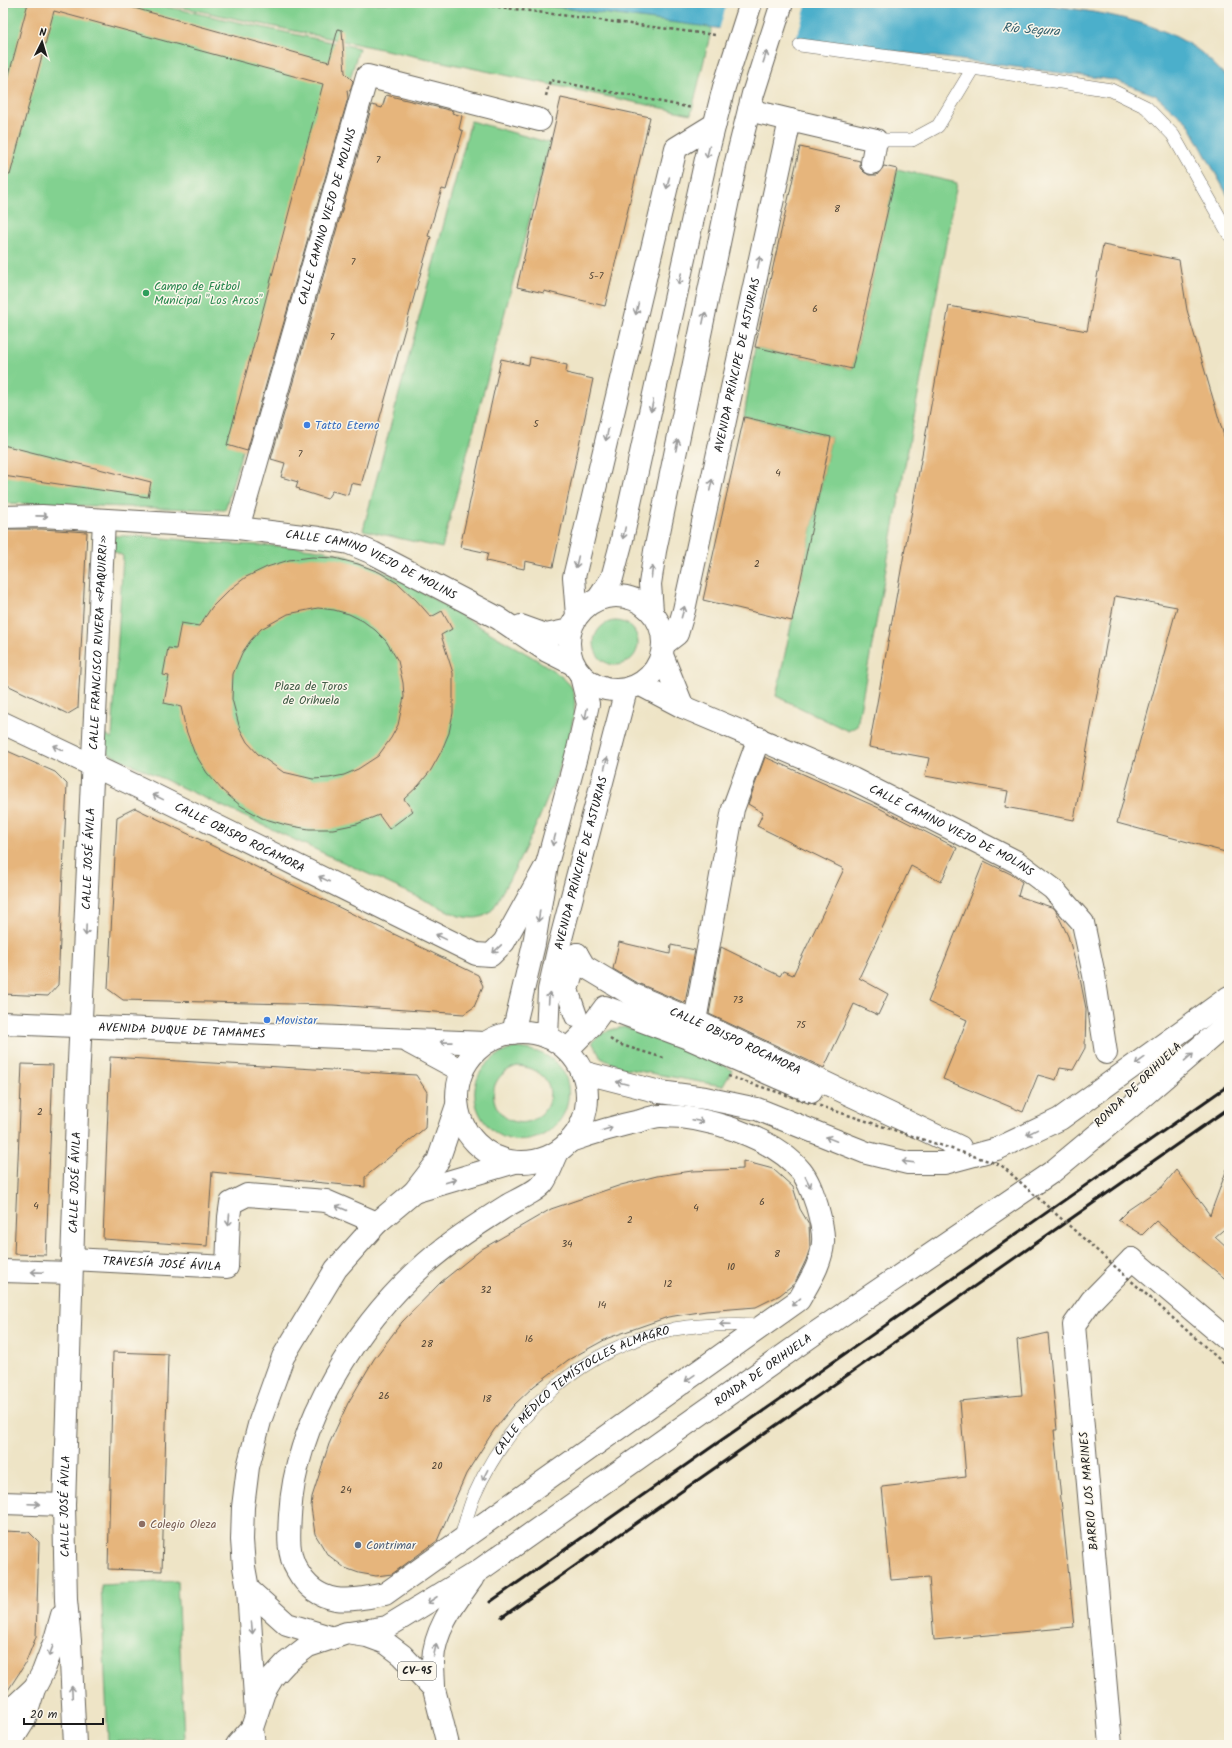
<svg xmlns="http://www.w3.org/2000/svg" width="1232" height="1748" font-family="Kalam,sans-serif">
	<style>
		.green { fill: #82d190; stroke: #4f7656; fill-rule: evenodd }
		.water { fill: #4bafcb; stroke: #346674 }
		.pier { fill: #eee4c6 }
		.building { fill: #e6b57b; fill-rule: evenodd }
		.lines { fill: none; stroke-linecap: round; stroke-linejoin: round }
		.lane-casing { stroke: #666258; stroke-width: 14 }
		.street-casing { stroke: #666258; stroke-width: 24 }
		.secondary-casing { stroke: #666258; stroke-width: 24 }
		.primary-casing { stroke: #666258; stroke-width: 24 }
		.path { stroke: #666258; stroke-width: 2.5; stroke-dasharray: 3 3; stroke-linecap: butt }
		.lane { stroke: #fff; stroke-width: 13 }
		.street { stroke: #fff; stroke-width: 22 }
		.secondary { stroke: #fff; stroke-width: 22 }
		.primary { stroke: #fff; stroke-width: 22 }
		.rail { stroke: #1c1c1c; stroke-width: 3 }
		.path-bridge { stroke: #666258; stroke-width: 2.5; stroke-dasharray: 3 3; stroke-linecap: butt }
		.oneway { stroke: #999 }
		.leisure-dot { fill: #2e9e5b; stroke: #fbf7ec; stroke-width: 1.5 }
		.shop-dot { fill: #3f7fe0; stroke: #fbf7ec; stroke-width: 1.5 }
		.education-dot { fill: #8d6e63; stroke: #fbf7ec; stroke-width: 1.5 }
		.service-dot { fill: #5c6f8a; stroke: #fbf7ec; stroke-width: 1.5 }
		.labels { text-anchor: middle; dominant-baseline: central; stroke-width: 3; stroke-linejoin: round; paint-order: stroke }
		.number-label { font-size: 10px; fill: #4e4234 }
		.shield { fill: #fbf7ec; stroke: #5f5e5a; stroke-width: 1 }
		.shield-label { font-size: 11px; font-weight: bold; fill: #1c1c1c }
		.street-label { font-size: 12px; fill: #1c1c1c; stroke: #fbf7ec }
		.leisure-label { font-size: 12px; fill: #27864d; stroke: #fbf7ec; text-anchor: start }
		.shop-label { font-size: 12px; fill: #366cbe; stroke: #fbf7ec; text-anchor: start }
		.park-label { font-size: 12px; fill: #405b45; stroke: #fbf7ec }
		.education-label { font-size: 12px; fill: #785e54; stroke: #fbf7ec; text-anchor: start }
		.service-label { font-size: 12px; fill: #4e5e75; stroke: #fbf7ec; text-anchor: start }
		.water-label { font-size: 13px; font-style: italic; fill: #315e6b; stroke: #fbf7ec }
	</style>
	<rect width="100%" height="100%" fill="#fbf7ec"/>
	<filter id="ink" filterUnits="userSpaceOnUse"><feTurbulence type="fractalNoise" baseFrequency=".025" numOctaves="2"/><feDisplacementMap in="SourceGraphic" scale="8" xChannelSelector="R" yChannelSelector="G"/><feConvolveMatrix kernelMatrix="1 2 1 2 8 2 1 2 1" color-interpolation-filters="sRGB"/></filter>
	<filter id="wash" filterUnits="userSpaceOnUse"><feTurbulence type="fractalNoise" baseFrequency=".012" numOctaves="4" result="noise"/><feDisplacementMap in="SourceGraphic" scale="16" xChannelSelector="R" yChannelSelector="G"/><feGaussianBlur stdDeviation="0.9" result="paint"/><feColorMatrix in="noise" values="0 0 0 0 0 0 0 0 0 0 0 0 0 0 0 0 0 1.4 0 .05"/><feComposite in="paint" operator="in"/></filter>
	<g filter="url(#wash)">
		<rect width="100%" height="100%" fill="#eee4c6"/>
		<!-- green -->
		<g class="green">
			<polygon points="13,3 149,3 359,48 225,510 3,503 3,10"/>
			<polygon points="161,3 525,3 712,27 691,114"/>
			<polygon points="471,121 550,143 442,548 363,530"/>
			<polygon points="897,169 957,183 857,726 848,731 776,696 831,437 744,417 755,347 852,369"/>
			<path d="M113,536C146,535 181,540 214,543C256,546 317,544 356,559C406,579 452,611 499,638C516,648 563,672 572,688C589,721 521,862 501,894C498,900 494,909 489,913C479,920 470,918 459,916L101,750L99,733L112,738L123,556L110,549Z"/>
			<circle cx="616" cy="643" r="22"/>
			<path d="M625,1027C660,1039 700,1050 732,1070L723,1086L622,1068L601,1058L592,1042C601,1032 611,1029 625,1027Z"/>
			<path d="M514,1048C548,1049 575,1068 567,1105C564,1118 554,1129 543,1135C486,1164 438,1073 514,1048ZM517,1066C539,1067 557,1083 547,1106C544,1112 540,1116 534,1119C501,1137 471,1082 517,1066Z"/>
			<polygon points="177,1581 184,1739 108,1742 101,1585"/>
		</g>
		<!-- water -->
		<path class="water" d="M525,3H1037C1090,12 1150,17 1195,48C1207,56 1218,69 1229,79V198L1188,123L1155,95L1114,80Z"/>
		<!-- pier -->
		<polygon class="pier" points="727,3 807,3 796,40 719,30"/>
		<g id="blocks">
			<!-- building -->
			<g class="building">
				<polygon points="28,3 116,3 329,62 338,29 342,30 345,73 353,81 350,91 347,90 348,98 247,451 227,445 323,84 54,11 10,175 3,174 3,97"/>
				<polygon points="386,95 453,111 452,113 462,116 459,129 463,131 446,190 442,189 428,236 431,237 424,261 361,485 351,483 348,495 332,491 327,499 299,490 300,489 296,488 298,482 281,477 285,463 271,459 372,105 382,108"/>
				<polygon points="561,98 650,117 605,306 544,291 544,293 517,287"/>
				<polygon points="800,147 860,161 860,168 864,172 869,175 877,175 884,166 897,169 852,369 755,347"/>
				<polygon points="1103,245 1179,260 1187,310 1226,443 1229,446 1229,853 1117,823 1177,607 1115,596 1074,820 1005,807 1008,791 925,776 929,758 869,747 949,306 1087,331"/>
				<polygon points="530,357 567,365 566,373 593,379 553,567 525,561 524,569 486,561 488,553 460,547 501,359 529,365"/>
				<polygon points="744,417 831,437 792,621 703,600"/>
				<polygon points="3,445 151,482 148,497 3,476"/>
				<polygon points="3,529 42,529 87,532 78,708 68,714 3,683"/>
				<path d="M312,557L335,558L358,564L379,572L399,584L416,600L431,617L442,611L452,629L441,635L453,673V713L449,733L441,752L431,770L419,785L404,799L413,811L389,829L379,815L357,824L333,829H309L286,825L262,818L241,806L223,791L207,773L194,752L186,730L181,707L164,703L169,676L163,675L168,648L176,649L181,623L199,626L212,607L228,591L246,577L267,567L289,560ZM318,608L334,610L349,614L363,621L375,630L386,641L398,661L403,683L404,697L398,725L391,738L378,756L358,769L344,775L329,778L313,779L283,772L258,754L247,742L240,729L232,699L233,674L242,653L251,640L261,629L288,614Z"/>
				<polygon points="3,749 55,772 67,784 58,985 48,996 3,994"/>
				<polygon points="765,757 879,808 957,848 941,882 911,866 859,978 888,994 878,1015 854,1004 824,1068 709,1014 721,947 780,976 783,971 793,975 844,869 757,826 763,813 748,804"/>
				<polygon points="135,808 478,975 483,986 474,1007 464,1014 333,1005 123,1000 108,989 117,817"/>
				<polygon points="984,861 1013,875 1022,882 1018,896 1054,908 1056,911 1068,936 1080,978 1086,1009 1085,1048 1073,1070 1060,1068 1056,1080 1038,1075 1023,1112 943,1079 967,1020 928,1002"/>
				<polygon points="619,942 670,954 671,945 695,950 685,1003 635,982 613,969"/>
				<polygon points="110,1057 416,1075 427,1092 425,1128 365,1177 365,1187 212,1172 207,1246 103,1239"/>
				<polygon points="22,1064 53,1065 46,1255 14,1254"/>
				<polygon points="743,1161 773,1169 793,1187 800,1209 809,1224 810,1248 806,1260 795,1283 780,1295 756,1307 706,1311 668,1317 608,1338 568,1360 534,1386 514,1405 494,1430 466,1474 437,1541 392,1574 376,1576 359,1573 345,1568 327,1554 315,1534 311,1507 312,1497 329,1444 348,1403 374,1359 402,1322 441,1282 482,1249 551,1209 621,1185 657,1176 692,1171 743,1169"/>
				<polygon points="1227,1169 1229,1169 1229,1225 1215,1237 1229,1250 1229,1282 1156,1221 1142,1235 1118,1220 1128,1210 1162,1187 1176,1170 1210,1215"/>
				<polygon points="1048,1333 1057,1430 1054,1430 1074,1627 934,1640 929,1577 891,1580 882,1487 966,1477 960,1401 1022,1395 1017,1340"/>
				<polygon points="113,1352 168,1354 162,1571 108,1569"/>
				<polygon points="3,1531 29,1532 39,1542 36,1637 25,1664 3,1698"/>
			</g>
		</g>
	</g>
	<g filter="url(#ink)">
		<use href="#blocks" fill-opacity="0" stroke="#666258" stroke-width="1"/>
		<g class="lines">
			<defs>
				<g id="lane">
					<polyline points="800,45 973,68 1111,90 1146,107 1173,135 1229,234"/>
					<polyline points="876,140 912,140 938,126 973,68"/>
					<path id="s1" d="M460,1540C465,1525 468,1510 474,1496C510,1414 584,1347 674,1329C703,1324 732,1324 762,1325"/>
				</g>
				<g id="street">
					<polyline points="790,120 876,140 872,163"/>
					<path id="s2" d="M3,517L42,516L238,528L319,538L349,543L373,553L498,618L547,651L573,664"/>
					<path id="s3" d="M238,528L367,76L540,120"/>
					<polyline points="577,616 574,577 676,148 715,124"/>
					<polyline points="521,626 546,635 570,630"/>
					<path id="s4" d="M664,644L677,634L684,610L790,120L749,110"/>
					<polyline points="662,655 683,707"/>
					<path id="s5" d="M641,685L683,707L853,779L1017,862L1053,889L1083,923L1094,975L1106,1053"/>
					<path id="s6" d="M577,954L584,966L629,993L695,1021L960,1147"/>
					<polyline points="576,1016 567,990 577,954"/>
					<polyline points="695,1021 733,809 759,738"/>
					<polyline points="567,1050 591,1026 605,1007 688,1038 811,1092"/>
					<path d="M558,1152C553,1162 549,1175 543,1183C537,1191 517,1200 508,1205C480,1223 451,1241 426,1263C357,1324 295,1422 290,1515C289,1533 287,1554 297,1570C318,1608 350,1601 385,1594L799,1300C809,1282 822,1263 823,1242C824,1231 820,1217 817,1206C813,1194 809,1181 801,1171C772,1136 705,1116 661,1116C654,1116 646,1119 640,1121C616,1126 593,1133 570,1141"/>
					<path id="s7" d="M72,1259L227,1267L229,1217L231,1203L247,1195L326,1201L377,1223"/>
					<polyline points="3,1271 71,1273"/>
					<polyline points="3,1503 64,1505"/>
					<polyline points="3,1717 33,1689"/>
					<polyline points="9,1745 24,1721 34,1689 43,1672 54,1643 62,1615"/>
					<path id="s8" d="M75,1745L70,1641L66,1600L64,1505L78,1083L104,520"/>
					<polyline points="1111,1745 1074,1325 1091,1301 1132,1259"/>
				</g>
				<g id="secondary">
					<circle cx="616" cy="643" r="47"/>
					<polyline points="598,599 612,578 621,544 706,159 724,87 751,3"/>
					<polyline points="652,611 650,584 655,551 735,166 753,94 782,3"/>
					<path id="s9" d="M3,723L138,787L476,954L491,955L504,942L547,864"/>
					<path id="s10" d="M3,1023L485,1043"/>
					<circle cx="522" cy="1097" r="65"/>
					<polyline points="513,1033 534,944 547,864 578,749 588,704 581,676"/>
					<path id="s11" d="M547,1037L549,990L558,950L626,690"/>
					<polyline points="410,1043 462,1071"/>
					<polyline points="582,1072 660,1092 705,1098 757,1109 867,1153 908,1163 945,1163 997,1149 1060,1119 1229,997"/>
					<polyline points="414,1192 515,1162"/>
					<polyline points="1132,1259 1229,1341"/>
					<polyline points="248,1589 287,1624 330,1637"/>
					<path id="s12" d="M350,1633L387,1627L477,1572L814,1334L1052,1172L1134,1104L1229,1022"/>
					<path d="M434,1689C434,1680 433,1670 433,1661C434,1630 455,1603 472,1579"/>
					<polyline points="256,1713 248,1589 244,1567 242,1540 243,1507 248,1467 260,1421 283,1357 336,1269 377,1223 414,1192 438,1161 457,1105"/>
					<polyline points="237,1745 252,1728"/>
				</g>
				<polyline id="primary" points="254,1745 252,1728 264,1692 273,1677 286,1663 308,1646 347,1633 367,1636 386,1643 402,1655 434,1689 448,1745"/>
			</defs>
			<!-- lane casing -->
			<use href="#lane" class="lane-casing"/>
			<!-- street casing -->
			<use href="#street" class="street-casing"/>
			<!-- secondary casing -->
			<use href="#secondary" class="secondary-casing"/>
			<!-- primary casing -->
			<use href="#primary" class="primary-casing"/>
			<!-- path -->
			<g class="path">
				<polyline points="468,3 715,35"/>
				<polyline points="546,96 550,80 692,108"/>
				<polyline points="610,1039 618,1044 664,1058"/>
			</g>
			<!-- lane -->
			<use href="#lane" class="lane"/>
			<!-- street -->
			<use href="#street" class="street"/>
			<!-- secondary -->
			<use href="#secondary" class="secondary"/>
			<!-- primary -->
			<use href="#primary" class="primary"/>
			<!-- rail -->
			<g class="rail">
				<polyline points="490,1602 1229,1085"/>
				<polyline points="502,1617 1229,1108"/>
			</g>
			<!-- path-bridge -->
			<polyline class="path-bridge" points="728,1076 1001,1165 1229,1368"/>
		</g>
		<!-- one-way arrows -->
		<defs><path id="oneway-shaft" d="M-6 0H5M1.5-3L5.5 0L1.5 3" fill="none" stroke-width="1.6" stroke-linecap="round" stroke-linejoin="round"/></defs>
		<g class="oneway">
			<use href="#oneway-shaft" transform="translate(765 57) rotate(-72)"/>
			<use href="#oneway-shaft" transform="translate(708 152) rotate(104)"/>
			<use href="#oneway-shaft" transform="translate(668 183) rotate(103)"/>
			<use href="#oneway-shaft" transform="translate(759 262) rotate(-78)"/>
			<use href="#oneway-shaft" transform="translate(680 279) rotate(102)"/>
			<use href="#oneway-shaft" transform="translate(637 309) rotate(103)"/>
			<use href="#oneway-shaft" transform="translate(704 318) rotate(-78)"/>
			<use href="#oneway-shaft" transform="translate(652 406) rotate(102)"/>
			<use href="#oneway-shaft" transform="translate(607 435) rotate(103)"/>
			<use href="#oneway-shaft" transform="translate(677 445) rotate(-78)"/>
			<use href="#oneway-shaft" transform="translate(711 485) rotate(-78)"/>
			<use href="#oneway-shaft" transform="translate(42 516) rotate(1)"/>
			<use href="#oneway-shaft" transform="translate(624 533) rotate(102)"/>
			<use href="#oneway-shaft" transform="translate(577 562) rotate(103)"/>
			<use href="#oneway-shaft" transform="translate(652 572) rotate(-83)"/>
			<use href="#oneway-shaft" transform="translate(683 612) rotate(-74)"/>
			<use href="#oneway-shaft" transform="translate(586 714) rotate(101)"/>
			<use href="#oneway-shaft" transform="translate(58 748) rotate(-155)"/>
			<use href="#oneway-shaft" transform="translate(606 763) rotate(-76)"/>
			<use href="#oneway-shaft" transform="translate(158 797) rotate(-154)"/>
			<use href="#oneway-shaft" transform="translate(554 840) rotate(105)"/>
			<use href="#oneway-shaft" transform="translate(324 879) rotate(-154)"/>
			<use href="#oneway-shaft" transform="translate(539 916) rotate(99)"/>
			<use href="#oneway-shaft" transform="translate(86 930) rotate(92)"/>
			<use href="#oneway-shaft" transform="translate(441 937) rotate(-154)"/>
			<use href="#oneway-shaft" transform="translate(497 949) rotate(136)"/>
			<use href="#oneway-shaft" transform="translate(549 998) rotate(-86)"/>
			<use href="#oneway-shaft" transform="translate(446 1042) rotate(-179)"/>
			<use href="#oneway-shaft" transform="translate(1189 1057) rotate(-41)"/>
			<use href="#oneway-shaft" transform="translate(1140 1061) rotate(144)"/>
			<use href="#oneway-shaft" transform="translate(622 1083) rotate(-166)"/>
			<use href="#oneway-shaft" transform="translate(698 1121) rotate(12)"/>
			<use href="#oneway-shaft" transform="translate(607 1129) rotate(-17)"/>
			<use href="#oneway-shaft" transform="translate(1032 1132) rotate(154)"/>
			<use href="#oneway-shaft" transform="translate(831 1139) rotate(-158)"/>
			<use href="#oneway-shaft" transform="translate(908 1162) rotate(-173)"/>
			<use href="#oneway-shaft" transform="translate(451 1181) rotate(-16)"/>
			<use href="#oneway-shaft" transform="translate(808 1182) rotate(63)"/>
			<use href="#oneway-shaft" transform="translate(341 1208) rotate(-157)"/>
			<use href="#oneway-shaft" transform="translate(229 1220) rotate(95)"/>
			<use href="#oneway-shaft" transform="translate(37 1272) rotate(-178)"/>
			<use href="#oneway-shaft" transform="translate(796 1302) rotate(139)"/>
			<use href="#oneway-shaft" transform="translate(725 1324) rotate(-178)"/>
			<use href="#oneway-shaft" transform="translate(690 1378) rotate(145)"/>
			<use href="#oneway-shaft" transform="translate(485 1475) rotate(117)"/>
			<use href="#oneway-shaft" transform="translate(34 1504) rotate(2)"/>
			<use href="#oneway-shaft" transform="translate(432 1600) rotate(147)"/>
			<use href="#oneway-shaft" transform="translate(252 1628) rotate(85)"/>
			<use href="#oneway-shaft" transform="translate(435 1650) rotate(-76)"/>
			<use href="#oneway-shaft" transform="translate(51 1651) rotate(111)"/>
			<use href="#oneway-shaft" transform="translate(72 1692) rotate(-93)"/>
		</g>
	</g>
	<!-- markers -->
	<circle class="leisure-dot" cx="146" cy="293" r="4"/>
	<g class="shop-dot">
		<circle cx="307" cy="425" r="4"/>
		<circle cx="267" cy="1020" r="4"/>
	</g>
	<circle class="education-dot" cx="142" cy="1524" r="4"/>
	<circle class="service-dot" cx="358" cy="1545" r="4"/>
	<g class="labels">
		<!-- number labels -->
		<g class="number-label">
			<text x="378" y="160">7</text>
			<text x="837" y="209">8</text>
			<text x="353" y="262">7</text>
			<text x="596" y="276">5-7</text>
			<text x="815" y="309">6</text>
			<text x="332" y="337">7</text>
			<text x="536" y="424">5</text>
			<text x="300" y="454">7</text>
			<text x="778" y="473">4</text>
			<text x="757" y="564">2</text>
			<text x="738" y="1000">73</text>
			<text x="801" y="1025">75</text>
			<text x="40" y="1112">2</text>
			<text x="762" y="1202">6</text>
			<text x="36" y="1206">4</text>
			<text x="696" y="1208">4</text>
			<text x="630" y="1220">2</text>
			<text x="567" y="1244">34</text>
			<text x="777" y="1254">8</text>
			<text x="731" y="1267">10</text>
			<text x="668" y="1284">12</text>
			<text x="486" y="1290">32</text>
			<text x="602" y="1305">14</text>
			<text x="529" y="1339">16</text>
			<text x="427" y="1344">28</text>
			<text x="384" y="1396">26</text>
			<text x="487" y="1399">18</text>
			<text x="437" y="1466">20</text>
			<text x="346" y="1490">24</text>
		</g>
		<!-- shield labels -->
		<rect class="shield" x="398" y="1662" width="38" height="18" rx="3"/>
		<g class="shield-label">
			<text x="417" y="1671">CV-95</text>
		</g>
		<!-- street labels -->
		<g class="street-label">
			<text stroke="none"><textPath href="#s3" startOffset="324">CALLE CAMINO VIEJO DE MOLINS</textPath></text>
			<text stroke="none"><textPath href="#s4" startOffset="292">AVENIDA PRÍNCIPE DE ASTURIAS</textPath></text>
			<text stroke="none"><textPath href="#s2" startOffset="375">CALLE CAMINO VIEJO DE MOLINS</textPath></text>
			<text stroke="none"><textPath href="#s8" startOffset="1104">CALLE FRANCISCO RIVERA «PAQUIRRI»</textPath></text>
			<text stroke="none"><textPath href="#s5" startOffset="343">CALLE CAMINO VIEJO DE MOLINS</textPath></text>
			<text stroke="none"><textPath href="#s9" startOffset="263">CALLE OBISPO ROCAMORA</textPath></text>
			<text stroke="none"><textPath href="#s8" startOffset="887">CALLE JOSÉ ÁVILA</textPath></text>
			<text stroke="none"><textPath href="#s11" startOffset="178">AVENIDA PRÍNCIPE DE ASTURIAS</textPath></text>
			<text stroke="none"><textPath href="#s10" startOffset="179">AVENIDA DUQUE DE TAMAMES</textPath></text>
			<text stroke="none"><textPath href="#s6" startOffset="183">CALLE OBISPO ROCAMORA</textPath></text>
			<text transform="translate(1138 1085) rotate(-44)">RONDA DE ORIHUELA</text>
			<text stroke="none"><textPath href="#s8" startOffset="563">CALLE JOSÉ ÁVILA</textPath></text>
			<text stroke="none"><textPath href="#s7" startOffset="90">TRAVESÍA JOSÉ ÁVILA</textPath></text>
			<text stroke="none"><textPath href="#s12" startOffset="493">RONDA DE ORIHUELA</textPath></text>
			<text stroke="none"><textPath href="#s1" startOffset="203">CALLE MÉDICO TEMÍSTOCLES ALMAGRO</textPath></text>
			<text transform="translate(1089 1491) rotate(-95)">BARRIO LOS MARINES</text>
			<text stroke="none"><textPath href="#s8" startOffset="239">CALLE JOSÉ ÁVILA</textPath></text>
		</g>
		<!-- leisure labels -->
		<g class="leisure-label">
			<text x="154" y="286">Campo de Fútbol<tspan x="154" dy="14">Municipal "Los Arcos"</tspan></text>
		</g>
		<!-- shop labels -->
		<g class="shop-label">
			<text x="315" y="425">Tatto Eterno</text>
			<text x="275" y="1020">Movistar</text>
		</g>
		<!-- park labels -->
		<g class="park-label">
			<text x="311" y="686">Plaza de Toros<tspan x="311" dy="14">de Orihuela</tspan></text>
		</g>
		<!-- education labels -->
		<g class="education-label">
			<text x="150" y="1524">Colegio Oleza</text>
		</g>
		<!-- service labels -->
		<g class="service-label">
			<text x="366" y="1545">Contrimar</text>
		</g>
		<!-- water labels -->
		<g class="water-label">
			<text transform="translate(1031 30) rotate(4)">Río Segura</text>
		</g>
	</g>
	<!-- margin -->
	<rect width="1232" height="1748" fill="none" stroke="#fbf7ec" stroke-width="16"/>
	<!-- north arrow -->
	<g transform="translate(42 42) rotate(5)" stroke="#fbf7ec" stroke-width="3" paint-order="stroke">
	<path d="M0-3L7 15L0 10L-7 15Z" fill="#1c1c1c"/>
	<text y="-6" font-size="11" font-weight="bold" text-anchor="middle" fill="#1c1c1c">N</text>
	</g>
	<!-- scale -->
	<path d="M24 1718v6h79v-6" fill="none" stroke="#1c1c1c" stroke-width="2"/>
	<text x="30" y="1718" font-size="12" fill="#1c1c1c" stroke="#fbf7ec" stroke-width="3" paint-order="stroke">20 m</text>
</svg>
